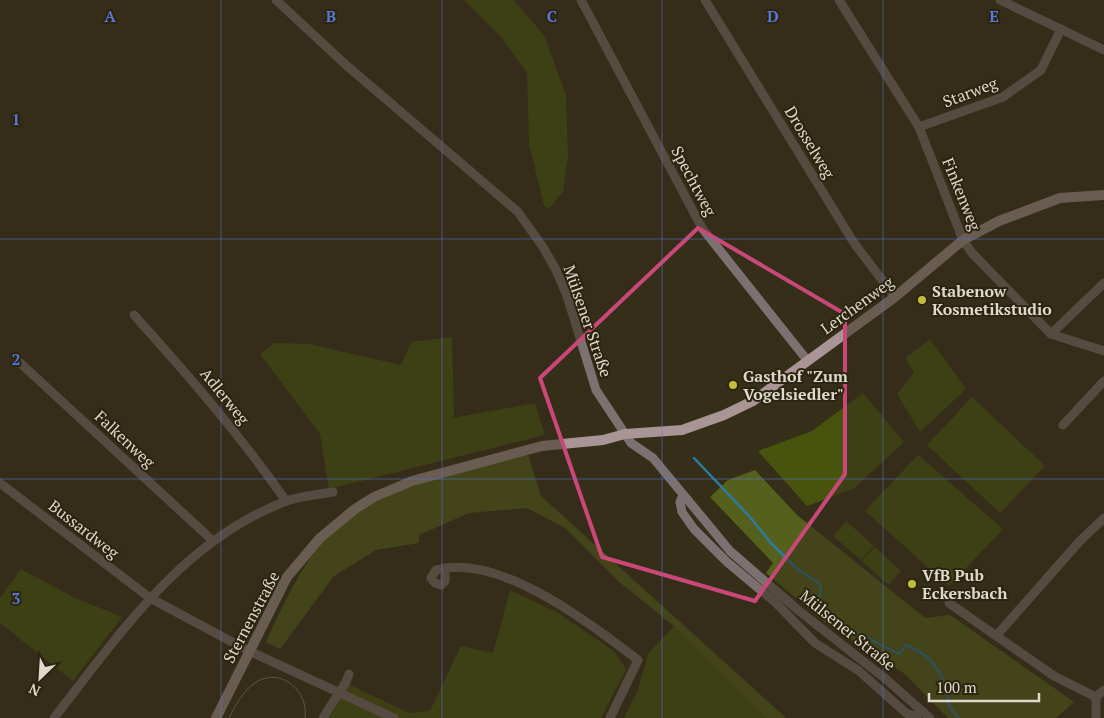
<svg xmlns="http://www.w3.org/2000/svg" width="1104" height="718" font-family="'PT Serif',serif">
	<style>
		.green { fill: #48540e }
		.forest { fill: #54601b }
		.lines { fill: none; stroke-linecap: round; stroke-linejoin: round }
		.stream { stroke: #2e7ba0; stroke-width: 2.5 }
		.street { stroke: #7d7071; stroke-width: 9 }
		.secondary { stroke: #a99496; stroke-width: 10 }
		.tram { stroke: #8c8675; stroke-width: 1 }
		.marked { fill: none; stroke: #c94877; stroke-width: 4; stroke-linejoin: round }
		.grid { fill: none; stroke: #5778d4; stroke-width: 1; stroke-opacity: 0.55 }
		.poi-dot { fill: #c4bc3e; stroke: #2b240f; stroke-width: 2 }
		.labels { text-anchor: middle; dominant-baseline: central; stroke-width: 4; stroke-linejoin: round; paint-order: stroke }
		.street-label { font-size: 16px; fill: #ded9cc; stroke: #2b240f }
		.poi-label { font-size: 16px; font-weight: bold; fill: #ded9cc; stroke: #2b240f; text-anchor: start }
		.grid-label { font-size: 16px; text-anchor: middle; font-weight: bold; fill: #5778d4; stroke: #2b240f; stroke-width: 4; stroke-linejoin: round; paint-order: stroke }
	</style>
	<rect width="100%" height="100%" fill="#352e19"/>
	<!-- green -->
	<g class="green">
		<polygon points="464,0 513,0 544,35 566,95 568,157 563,191 549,209 544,205 529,144 527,73 502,38"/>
		<polygon points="452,337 454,416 452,418 535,403 545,435 329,489 320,434 260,354 275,343 309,344 401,365 411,342"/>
		<polygon points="930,339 966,389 920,432 897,394 914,373 905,358"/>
		<polygon points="863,393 904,442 853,489 807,506 758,451 812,431"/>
		<polygon points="972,397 1045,466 1000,513 927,445"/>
		<polygon points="918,455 1003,529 949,586 865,511"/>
		<polygon points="846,521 874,546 861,560 833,536"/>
		<polygon points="875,547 901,571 888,585 862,561"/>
		<polygon points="21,569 73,597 122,617 73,681 0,623 0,598"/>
		<polygon points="510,590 558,613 614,651 626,669 601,718 329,718 350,685 409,713 430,711 461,646 493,653"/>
		<polygon points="674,626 766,718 624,718 638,690 648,654"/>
	</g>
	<!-- forest -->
	<g class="forest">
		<path d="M528,455L541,496L786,718H766L674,626L618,581L565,528L527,508L469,513L419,535V543L376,550L334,576L280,649L266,642C280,611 301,566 323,542C376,485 456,474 528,455Z"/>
		<polygon points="755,470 797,515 925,618 950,615 1074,702 1056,718 948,718 905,674 831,627 766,573 773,563 710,497 728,480"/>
	</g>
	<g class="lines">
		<!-- stream -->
		<path class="stream" d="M694,458L749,516L771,543L795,567L821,585L819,600L838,623L899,654L906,645C925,653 937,663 944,683C950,699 945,706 959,718"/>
		<!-- street -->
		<g class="street">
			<polyline points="276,0 346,65 518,212 543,247 556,270 567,296 596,390 631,443 653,458 730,551 798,610 887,680 930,718"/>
			<polyline points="581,0 702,228 807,360"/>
			<polyline points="705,0 854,243 895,297"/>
			<polyline points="839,0 919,127 963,240 972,253 1051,334 1104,351"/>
			<polyline points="1000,0 1104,50"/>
			<polyline points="919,127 1003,97 1041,70 1061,29"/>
			<path d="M134,315C188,375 240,435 286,501"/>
			<polyline points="1051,334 1104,283"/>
			<polyline points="17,360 212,540"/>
			<polyline points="1063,425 1104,381"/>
			<polyline points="0,483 150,598 249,651 394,718"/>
			<polyline points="683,495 680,502 682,512 694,529 727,562 775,602 815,643 859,671 906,713 914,716 923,712"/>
			<path d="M445,568V581L441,585L435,583L431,578L436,570C499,552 590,624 638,660L610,718"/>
			<polyline points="949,603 1054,676 1096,697"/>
			<polyline points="996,636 1079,542 1104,518"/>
			<polyline points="1096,697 1104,690"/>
			<path d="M54,718C120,634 181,542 284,502C299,496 317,495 333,492"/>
			<polyline points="323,718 346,682 349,674"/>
			<polyline points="1096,718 1096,697"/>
		</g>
		<!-- secondary -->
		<polyline class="secondary" points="216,718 287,577 320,538 355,509 374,497 412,481 542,446 603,440 625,434 682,430 724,415 753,401 895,297 963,240 999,221 1060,198 1104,195"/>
		<!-- tram -->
		<path class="tram" d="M229,718C236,704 244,689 258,681C283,668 309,692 305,718"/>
	</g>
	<!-- marked area -->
	<path d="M0 0H1104V718H0ZM698,228L845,314V474L755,601L602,557L540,378Z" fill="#352e19" fill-opacity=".55" fill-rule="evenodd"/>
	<path class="marked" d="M698,228L845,314V474L755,601L602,557L540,378Z"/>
	<!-- grid -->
	<path class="grid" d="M221,0V718M442,0V718M662,0V718M883,0V718M0,239H1104M0,479H1104"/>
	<!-- markers -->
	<g class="poi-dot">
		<circle cx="922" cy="300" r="5"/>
		<circle cx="733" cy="385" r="5"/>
		<circle cx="912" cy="584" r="5"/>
	</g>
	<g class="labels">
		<!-- street labels -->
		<g class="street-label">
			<text transform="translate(970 92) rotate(-21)">Starweg</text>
			<text transform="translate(810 142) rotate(59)">Drosselweg</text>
			<text transform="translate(694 181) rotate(62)">Spechtweg</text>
			<text transform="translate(962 194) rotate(68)">Finkenweg</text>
			<text transform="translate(857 305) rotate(-36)">Lerchenweg</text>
			<text transform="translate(588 321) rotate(71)">Mülsener Straße</text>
			<text transform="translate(225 396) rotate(51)">Adlerweg</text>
			<text transform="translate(125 439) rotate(43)">Falkenweg</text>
			<text transform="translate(84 529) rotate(38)">Bussardweg</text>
			<text transform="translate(251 617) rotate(-62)">Sternenstraße</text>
			<text transform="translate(848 630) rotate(39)">Mülsener Straße</text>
		</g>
		<!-- poi labels -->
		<g class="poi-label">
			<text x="932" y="291">Stabenow<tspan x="932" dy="18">Kosmetikstudio</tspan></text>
			<text x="743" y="376">Gasthof "Zum<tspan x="743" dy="18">Vogelsiedler"</tspan></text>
			<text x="922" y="575">VfB Pub<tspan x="922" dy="18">Eckersbach</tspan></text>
		</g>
	</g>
	<g class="grid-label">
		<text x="110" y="22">A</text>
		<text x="331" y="22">B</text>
		<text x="552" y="22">C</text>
		<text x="773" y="22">D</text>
		<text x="994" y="22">E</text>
		<text x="16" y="125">1</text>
		<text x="16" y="365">2</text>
		<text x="16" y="604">3</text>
	</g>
	<!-- north arrow -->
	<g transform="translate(40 678) rotate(205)" stroke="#2b240f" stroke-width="4" paint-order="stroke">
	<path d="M0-4L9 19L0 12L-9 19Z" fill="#ded9cc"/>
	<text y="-8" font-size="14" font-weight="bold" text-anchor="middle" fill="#ded9cc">N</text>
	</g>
	<!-- scale -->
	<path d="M929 693v8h110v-8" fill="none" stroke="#ded9cc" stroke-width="2.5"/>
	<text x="936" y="693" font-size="15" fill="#ded9cc" stroke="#2b240f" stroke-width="4" paint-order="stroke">100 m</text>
</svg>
